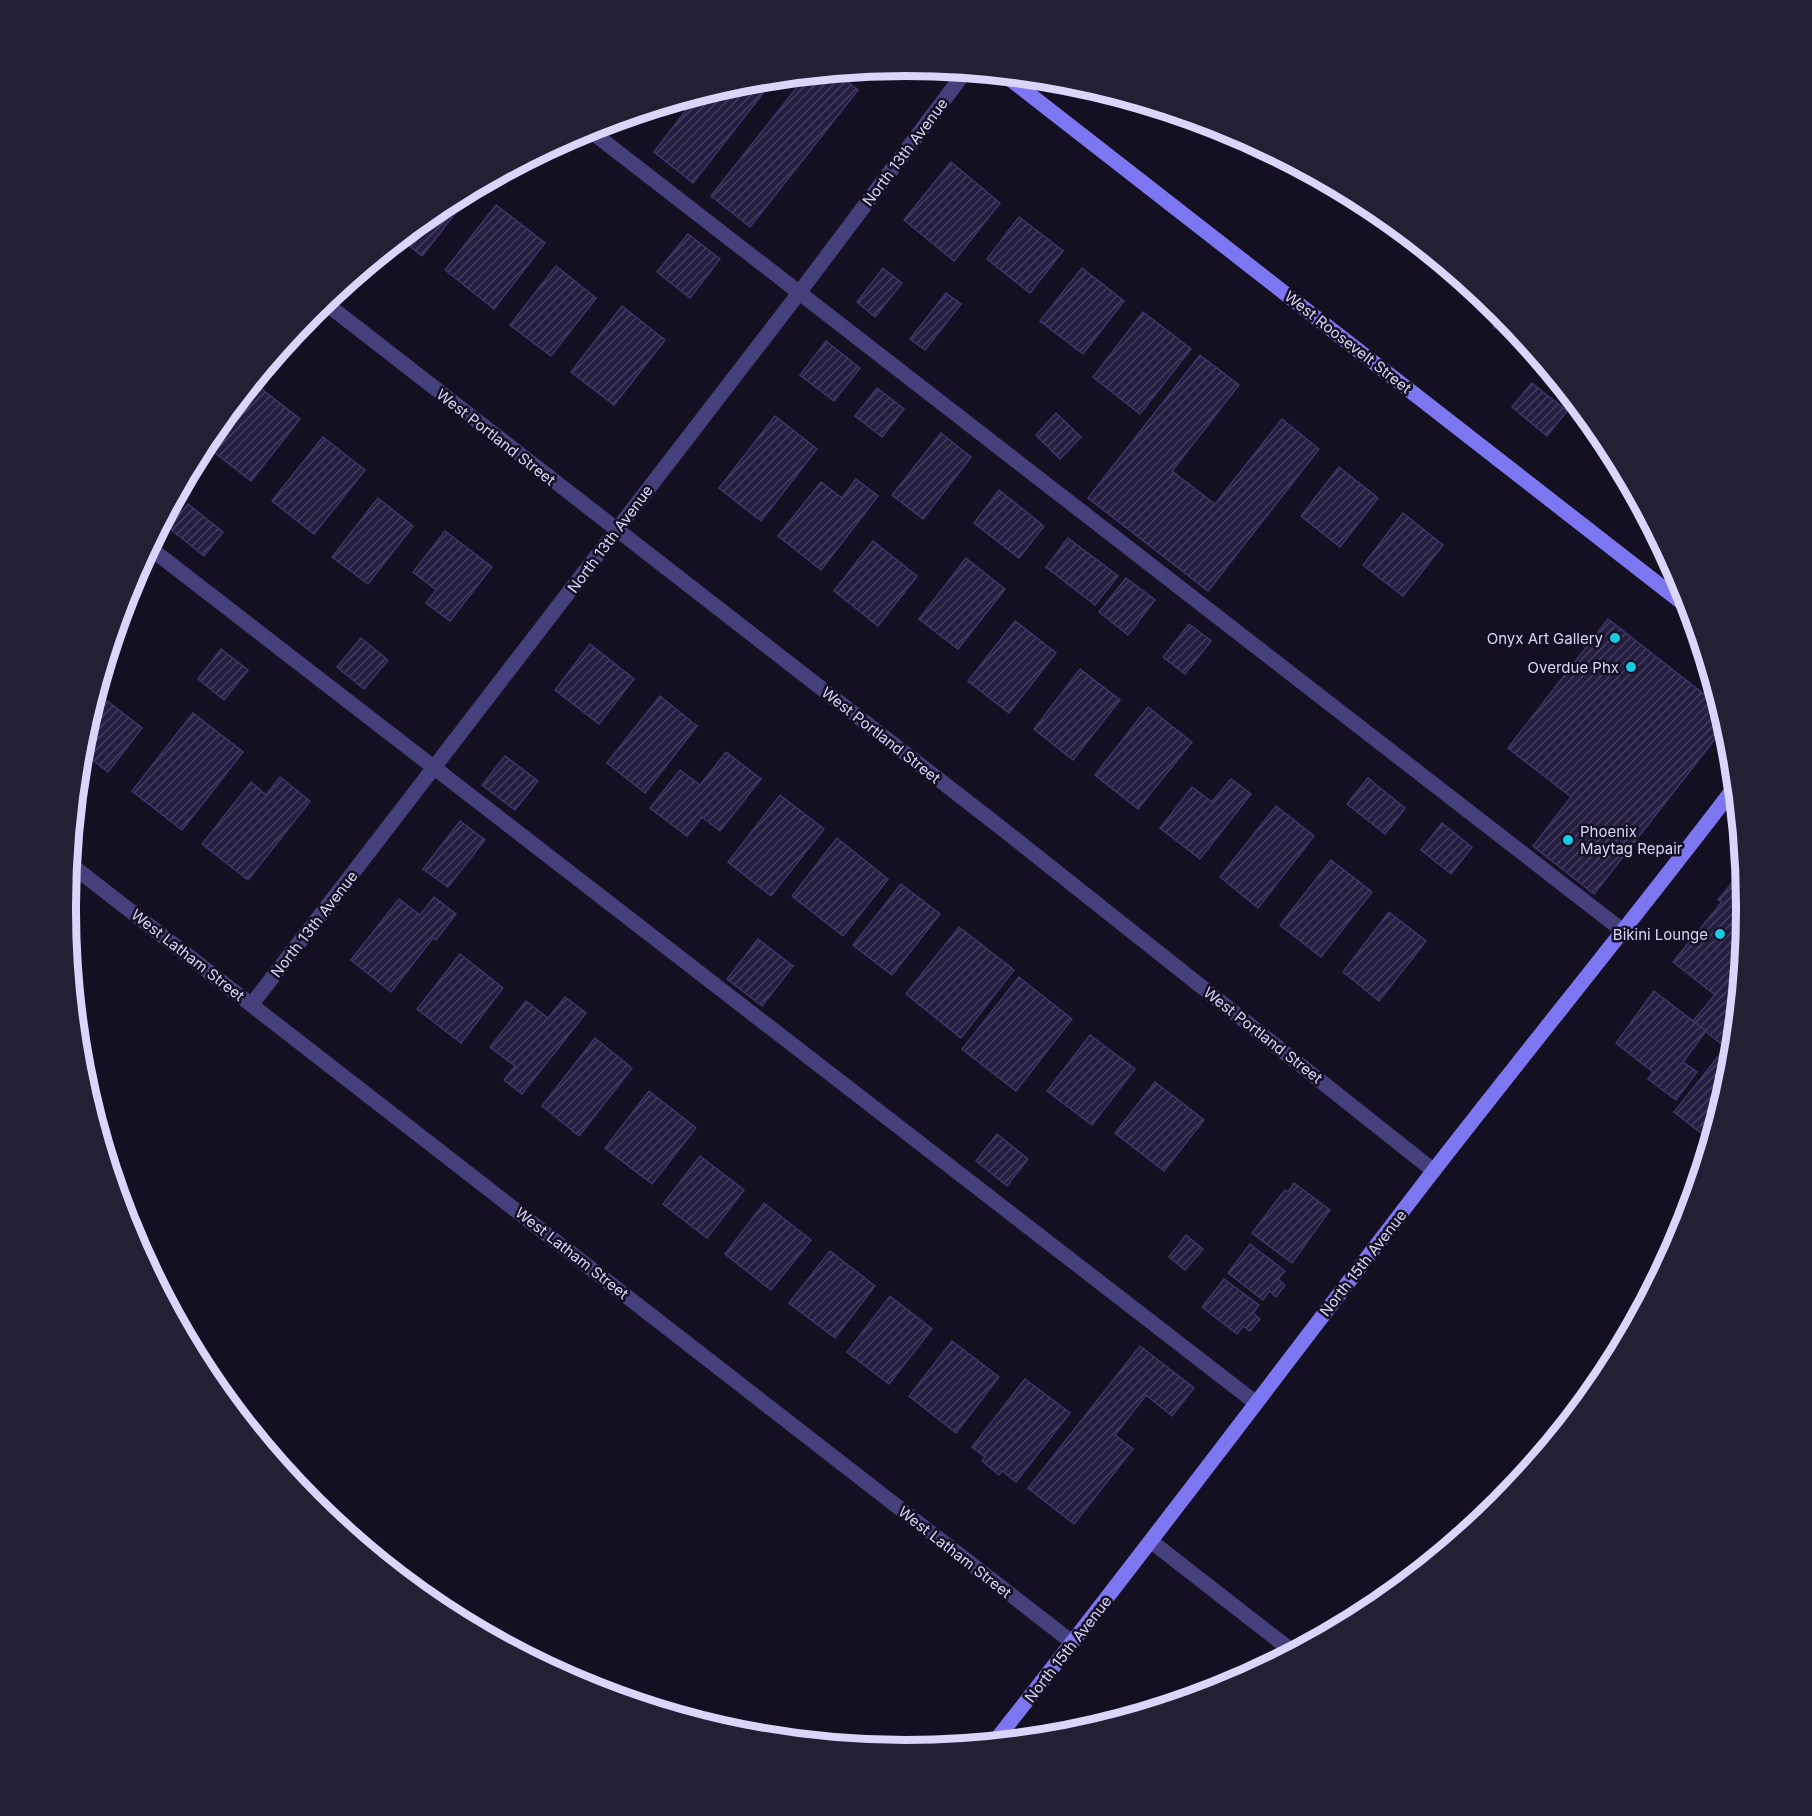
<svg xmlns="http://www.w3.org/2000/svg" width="1812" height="1816" font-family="Inter,sans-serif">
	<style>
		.building { fill: url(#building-hatch); stroke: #3f336a; stroke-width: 1.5 }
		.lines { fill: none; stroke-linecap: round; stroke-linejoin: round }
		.lane { stroke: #44407c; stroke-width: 15 }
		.street { stroke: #44407c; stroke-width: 15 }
		.secondary { stroke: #7c76f1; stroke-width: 15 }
		.poi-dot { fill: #18cbe4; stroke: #141022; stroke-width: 2 }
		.labels { text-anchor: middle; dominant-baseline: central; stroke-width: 5; stroke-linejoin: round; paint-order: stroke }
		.street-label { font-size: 15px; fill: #dad5fb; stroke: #141022 }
		.poi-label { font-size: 15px; fill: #dad5fb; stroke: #141022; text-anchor: end }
		.rim { fill: none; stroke: #dad5fb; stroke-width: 8 }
	</style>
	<defs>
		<pattern id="building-hatch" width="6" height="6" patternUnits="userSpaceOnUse" patternTransform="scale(1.5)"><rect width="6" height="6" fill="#261e41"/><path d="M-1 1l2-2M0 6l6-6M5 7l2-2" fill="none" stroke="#453e5d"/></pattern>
	</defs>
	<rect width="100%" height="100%" fill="#141022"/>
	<!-- building -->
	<g class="building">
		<polygon points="836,73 858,90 750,227 711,196 806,76"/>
		<polygon points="774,79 693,183 654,152 697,96 742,82"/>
		<polygon points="1284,160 1309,174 1307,177"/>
		<polygon points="951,162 1000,203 954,261 904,220"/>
		<polygon points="474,189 422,256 401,239 439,208"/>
		<polygon points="496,205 545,243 494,309 445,270"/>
		<polygon points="1019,217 1063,251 1030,293 987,259"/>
		<polygon points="688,234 720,259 690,298 657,272"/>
		<polygon points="556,266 596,298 551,356 510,325"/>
		<polygon points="883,268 902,283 875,317 857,302"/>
		<polygon points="1082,268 1124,301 1083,354 1040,321"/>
		<polygon points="946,293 961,304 925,350 910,339"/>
		<polygon points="1492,305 1500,312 1511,326 1494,328"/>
		<polygon points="622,306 665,340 614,405 571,372"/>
		<polygon points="1143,312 1191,349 1140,414 1093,377"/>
		<polygon points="826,341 860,368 834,401 800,375"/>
		<polygon points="1200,355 1239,385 1172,471 1215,504 1282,419 1319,449 1208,591 1088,498"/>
		<polygon points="254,383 300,419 251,481 205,445"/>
		<polygon points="1532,383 1567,411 1547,436 1512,407"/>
		<polygon points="877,388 904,409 882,437 855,416"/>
		<polygon points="1056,413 1081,437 1060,459 1036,435"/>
		<polygon points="775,416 817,449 761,521 719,488"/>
		<polygon points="941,433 971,457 923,519 892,495"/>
		<polygon points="323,437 365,470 314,534 272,501"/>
		<polygon points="1339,467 1378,498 1340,547 1301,516"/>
		<polygon points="856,479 878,496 821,570 778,536 821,482 842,498"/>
		<polygon points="999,490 1044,526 1019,558 974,523"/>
		<polygon points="378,498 413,526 368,584 332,557"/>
		<polygon points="188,504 223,532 204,556 169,528"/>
		<polygon points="1403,513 1443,545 1403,596 1363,565"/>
		<polygon points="445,531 492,567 450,621 426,603 436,590 413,572"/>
		<polygon points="1068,538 1118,576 1095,605 1046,567"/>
		<polygon points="873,541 917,576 878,626 834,591"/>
		<polygon points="966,558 1005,589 958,649 919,619"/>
		<polygon points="1126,578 1155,600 1128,635 1099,612"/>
		<polygon points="1608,619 1719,706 1725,726 1594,894 1533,846 1571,797 1508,748"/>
		<polygon points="1015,621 1056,653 1009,713 968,681"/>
		<polygon points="1189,624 1211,641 1185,674 1163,657"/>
		<polygon points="361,638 388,660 364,689 337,667"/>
		<polygon points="590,644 634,679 599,724 555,690"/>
		<polygon points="221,649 248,670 224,700 198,679"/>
		<polygon points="1080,669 1120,700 1073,760 1034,729"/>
		<polygon points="97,693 142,728 108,772 81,751"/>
		<polygon points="660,696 697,726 645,793 607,763"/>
		<polygon points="1148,707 1192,742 1138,809 1095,775"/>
		<polygon points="193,713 243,752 182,830 132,791"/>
		<polygon points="726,752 761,779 720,831 702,817 687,836 650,808 680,770 700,785"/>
		<polygon points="505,756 538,781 515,810 482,785"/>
		<polygon points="280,777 310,801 248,880 202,844 251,782 266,795"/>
		<polygon points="1368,778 1405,808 1385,834 1347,804"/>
		<polygon points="1231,779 1251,794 1200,859 1160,828 1192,787 1212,802"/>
		<polygon points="780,795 824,829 771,896 728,862"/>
		<polygon points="1276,806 1314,836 1258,908 1220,877"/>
		<polygon points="460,821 485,840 448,887 423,869"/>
		<polygon points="1442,823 1472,847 1451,874 1421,850"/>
		<polygon points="837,838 888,879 843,936 792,896"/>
		<polygon points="1331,860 1372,892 1321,957 1280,925"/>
		<polygon points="1735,879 1744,886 1746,906 1740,965 1715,995 1673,962 1722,902 1718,900"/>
		<polygon points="901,884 940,914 892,975 853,945"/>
		<polygon points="434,897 456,914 436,940 433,938 391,992 351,960 399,899 420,915"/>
		<polygon points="1389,912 1426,941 1379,1001 1343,972"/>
		<polygon points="959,927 1014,970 961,1038 906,994"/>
		<polygon points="758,939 793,966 762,1006 727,979"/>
		<polygon points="460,954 503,988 461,1043 417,1009"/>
		<polygon points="1740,965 1733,1038 1725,1047 1693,1021"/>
		<polygon points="1019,977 1072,1019 1016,1091 962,1049"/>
		<polygon points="1654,991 1706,1031 1683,1062 1697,1072 1676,1100 1648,1079 1653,1072 1616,1043"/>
		<polygon points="565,997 586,1013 522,1094 504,1080 515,1066 490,1047 526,1001 548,1018"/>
		<polygon points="1090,1035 1135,1069 1092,1125 1047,1091"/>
		<polygon points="595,1038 632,1068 579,1136 542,1106"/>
		<polygon points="1733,1038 1730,1074 1710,1140 1674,1112"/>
		<polygon points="1155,1082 1204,1120 1164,1171 1115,1133"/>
		<polygon points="649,1091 696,1128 652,1184 605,1148"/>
		<polygon points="997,1134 1028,1159 1007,1186 976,1161"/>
		<polygon points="700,1156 744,1190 707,1238 663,1204"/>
		<polygon points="1294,1183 1330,1210 1292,1263 1252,1233 1285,1190 1288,1192"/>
		<polygon points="764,1203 811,1240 771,1290 725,1254"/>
		<polygon points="1186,1235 1203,1249 1185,1270 1169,1257"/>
		<polygon points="1250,1244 1285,1271 1278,1279 1285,1285 1276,1297 1269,1291 1263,1300 1228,1273"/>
		<polygon points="830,1251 875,1286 835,1338 789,1303"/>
		<polygon points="1224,1279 1259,1305 1253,1313 1260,1319 1250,1331 1243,1326 1237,1334 1202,1307"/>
		<polygon points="890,1296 932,1329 889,1384 847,1352"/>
		<polygon points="952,1341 999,1377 956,1433 909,1396"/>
		<polygon points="1140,1346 1194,1388 1172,1416 1146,1395 1115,1435 1133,1449 1074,1524 1028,1488"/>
		<polygon points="1025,1379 1070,1413 1016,1482 1002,1471 999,1475 982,1461 985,1457 972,1447"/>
	</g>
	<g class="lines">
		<!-- lane -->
		<g class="lane">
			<polyline points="588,129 1623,931"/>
			<polyline points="150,548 1256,1403"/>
		</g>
		<!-- street -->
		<g class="street">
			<polyline points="324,302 1000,827 1434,1171"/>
			<polyline points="70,864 1073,1643"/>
			<polyline points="252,1004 799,293 965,72"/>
			<polyline points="1152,1542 1292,1651"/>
		</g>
		<!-- secondary -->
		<g class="secondary">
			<polyline points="1006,76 1689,608"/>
			<path d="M995,1741C1143,1554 1286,1363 1431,1174C1531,1045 1635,918 1734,788"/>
		</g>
	</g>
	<!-- markers -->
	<g class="poi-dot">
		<circle cx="1615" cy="638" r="6"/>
		<circle cx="1631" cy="667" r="6"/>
		<circle cx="1568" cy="840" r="6"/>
		<circle cx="1720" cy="934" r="6"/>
	</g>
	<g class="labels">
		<!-- street labels -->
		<g class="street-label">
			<text transform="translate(905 152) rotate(-53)">North 13th Avenue</text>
			<text transform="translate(1348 342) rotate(38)">West Roosevelt Street</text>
			<text transform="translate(496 437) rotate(38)">West Portland Street</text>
			<text transform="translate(610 539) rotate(-53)">North 13th Avenue</text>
			<text transform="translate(881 735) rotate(38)">West Portland Street</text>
			<text transform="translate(314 924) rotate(-52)">North 13th Avenue</text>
			<text transform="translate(188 955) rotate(38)">West Latham Street</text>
			<text transform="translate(1263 1035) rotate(38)">West Portland Street</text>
			<text transform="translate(572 1253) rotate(38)">West Latham Street</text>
			<text transform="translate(1363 1263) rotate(-52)">North 15th Avenue</text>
			<text transform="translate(955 1552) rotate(38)">West Latham Street</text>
			<text transform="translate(1068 1649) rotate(-52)">North 15th Avenue</text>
		</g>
		<!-- poi labels -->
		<g class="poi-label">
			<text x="1603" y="638">Onyx Art Gallery</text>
			<text x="1619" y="667">Overdue Phx</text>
			<text x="1580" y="831" text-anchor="start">Phoenix<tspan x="1580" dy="17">Maytag Repair</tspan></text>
			<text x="1708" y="934">Bikini Lounge</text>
		</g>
	</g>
	<!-- crop -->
	<path d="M0 0H1812V1816H0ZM906 76H906A830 830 0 0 1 1736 906V910A830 830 0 0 1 906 1740H906A830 830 0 0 1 76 910V906A830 830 0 0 1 906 76Z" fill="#242033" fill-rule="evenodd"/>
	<path class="rim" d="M906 76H906A830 830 0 0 1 1736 906V910A830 830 0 0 1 906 1740H906A830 830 0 0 1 76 910V906A830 830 0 0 1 906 76Z"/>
</svg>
